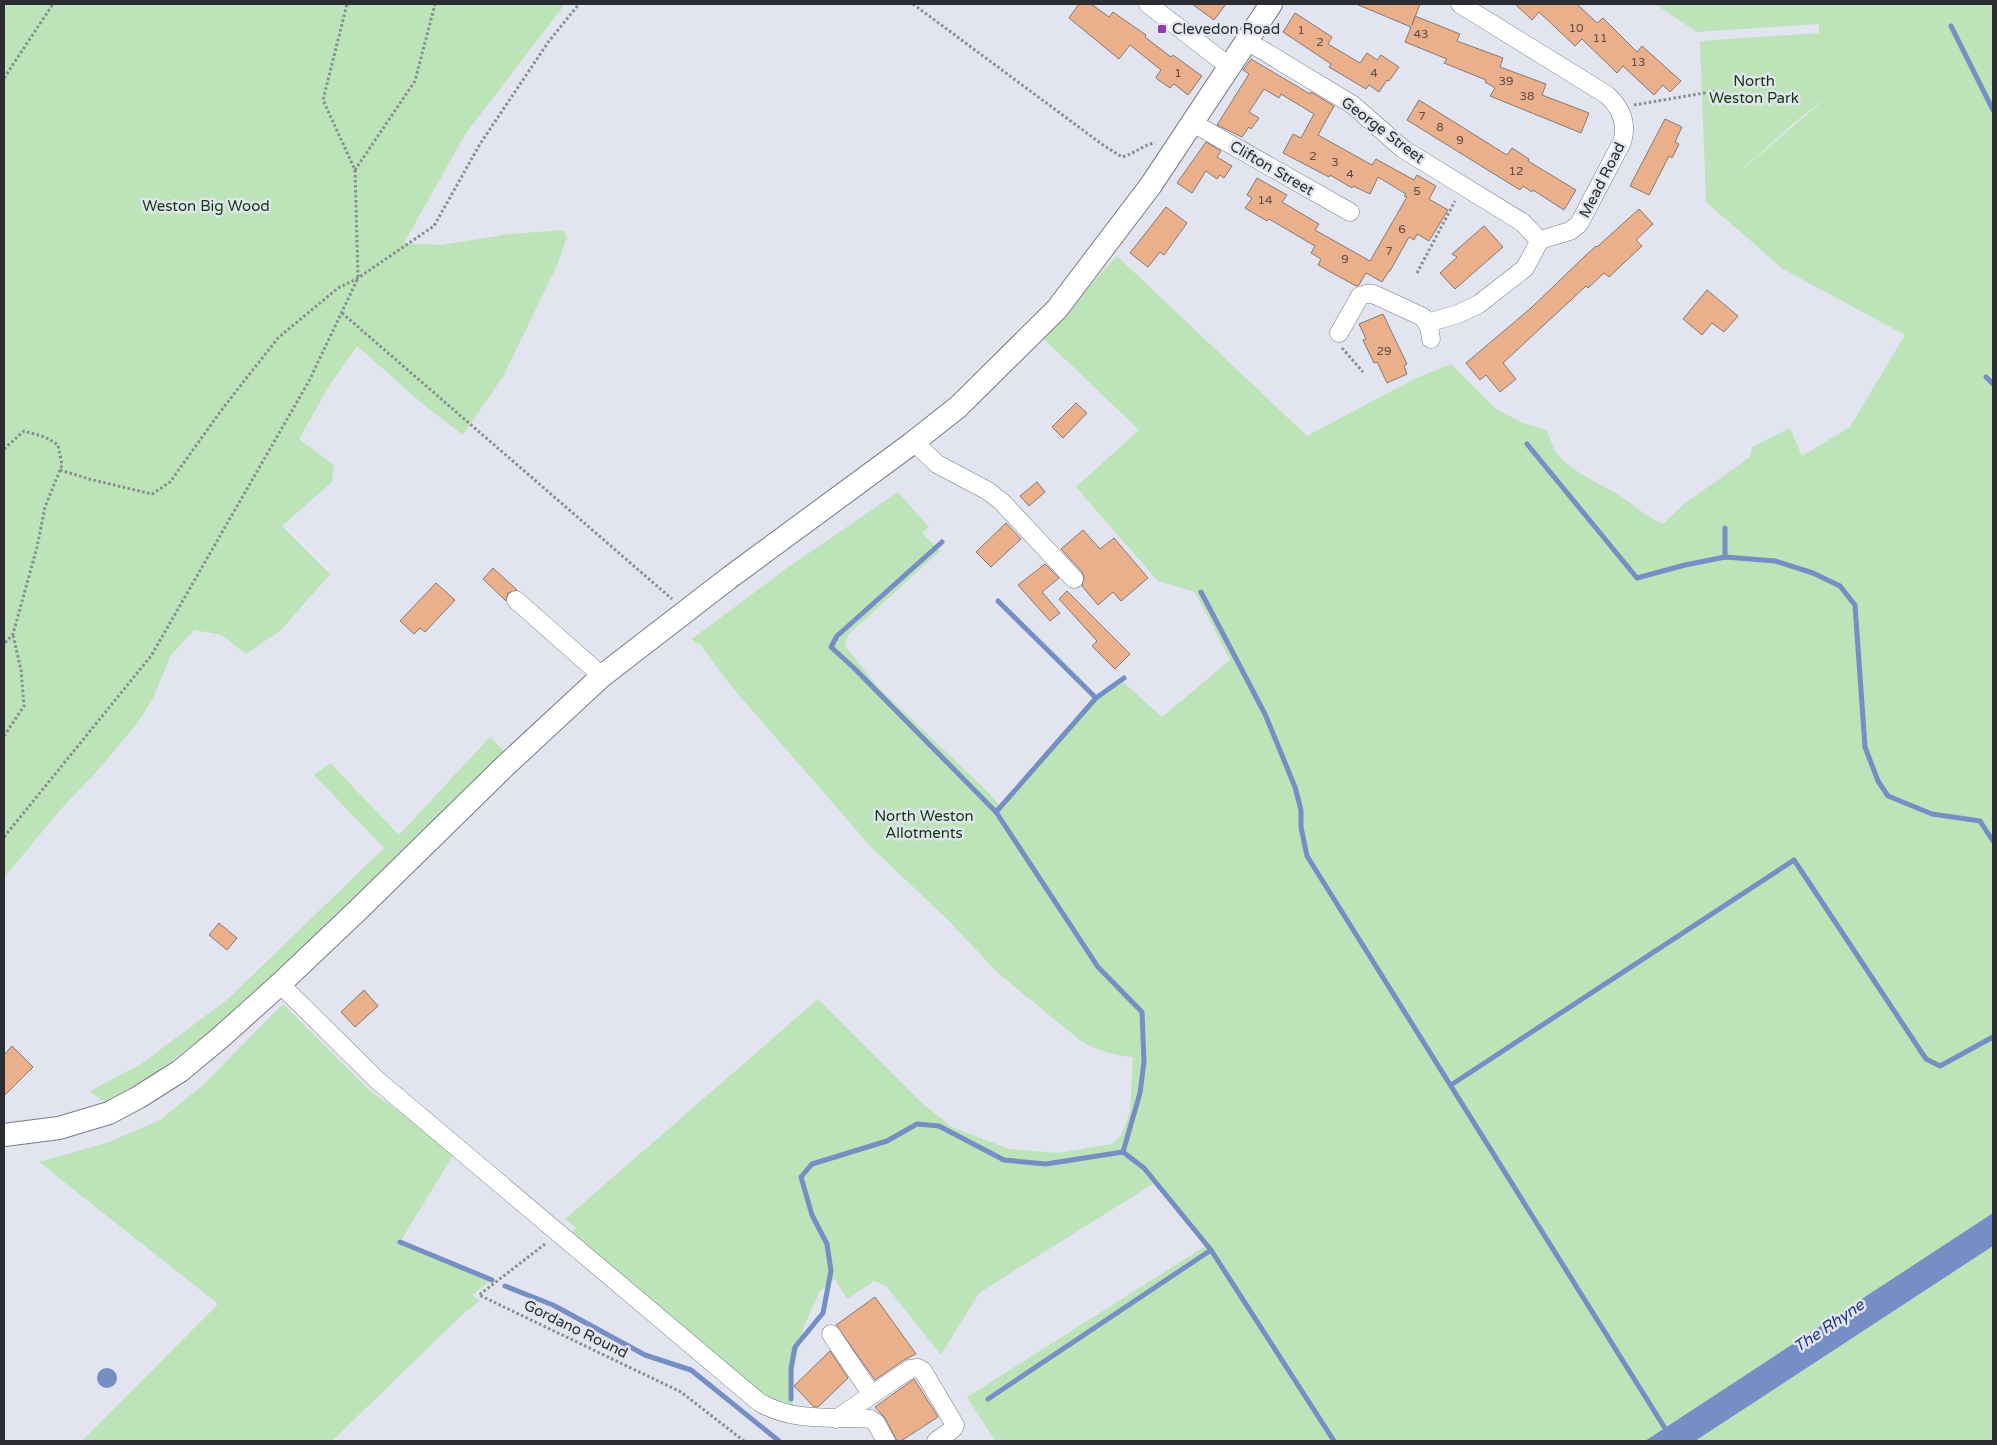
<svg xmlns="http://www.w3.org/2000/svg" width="1997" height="1445" font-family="'Varela Round',sans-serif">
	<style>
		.green { fill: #bde4b8; fill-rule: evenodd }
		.water { fill: #758fc4 }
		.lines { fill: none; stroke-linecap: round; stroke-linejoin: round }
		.stream { stroke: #758fc4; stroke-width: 5 }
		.building { fill: #eaaf8b; stroke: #857a73 }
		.minor-casing { stroke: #797b86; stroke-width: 19 }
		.major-casing { stroke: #797b86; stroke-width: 24 }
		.path { stroke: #8a8c94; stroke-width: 3; stroke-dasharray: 2.5 2.5; stroke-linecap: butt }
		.minor { stroke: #fff; stroke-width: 18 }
		.major { stroke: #fff; stroke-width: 22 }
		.poi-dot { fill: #903dab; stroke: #e2e4f0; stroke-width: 2 }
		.labels { text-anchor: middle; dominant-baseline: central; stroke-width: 5; stroke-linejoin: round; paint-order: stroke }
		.number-label { font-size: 12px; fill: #5c4e48 }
		.poi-label { font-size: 15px; fill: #2c2d32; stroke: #e2e4f0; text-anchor: start }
		.park-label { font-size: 15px; fill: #0e3b09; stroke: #e2e4f0 }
		.street-label { font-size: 15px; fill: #2c2d32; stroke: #e2e4f0 }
		.water-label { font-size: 16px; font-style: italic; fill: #203b7c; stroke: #e2e4f0 }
	</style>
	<rect width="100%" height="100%" fill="#e2e4f0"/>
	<!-- green -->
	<g class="green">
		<polygon points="4,4 565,4 466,133 404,243 441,245 510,234 563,230 567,237 558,263 504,375 463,435 424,405 357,346 329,386 299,439 334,465 332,482 282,526 330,574 281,630 246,654 222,635 194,630 171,655 153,698 136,725 97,771 60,810 4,878"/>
		<path d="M1655,4H1993V1213L1647,1441H995L967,1397L1207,1245L1156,1182L979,1293L941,1355L886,1286L874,1281L847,1299L835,1279L820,1291L804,1326L794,1369L792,1412L775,1407L575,1239L572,1233L576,1228L565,1219L818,999L924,1105L952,1127L1009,1149L1058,1153L1112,1144L1121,1136L1130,1112L1133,1057C1114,1056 1097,1050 1081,1041L999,974L947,919L871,847L731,686L699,643L696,644L692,639L787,568L898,492L929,527L922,533L940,551L848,635L845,646L879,688L987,791L1001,807L1096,698L1121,680L1162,717L1230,660L1195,592L1158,581L1076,487L1139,430L1042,337L1117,256L1307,436L1416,378L1451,364L1496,409L1523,423L1547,430C1549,436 1551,443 1554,449C1565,468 1598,483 1617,494C1634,504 1644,516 1663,524L1684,504L1750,457L1752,447L1790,428L1802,456L1850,427L1905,335L1783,269L1706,202L1700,41L1819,33V24L1697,32ZM1832,93L1729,181L1794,123Z"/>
		<polygon points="490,737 505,752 308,945 234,1013 146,1080 104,1102 90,1091 141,1064 228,999 384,848 314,775 330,763 399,835"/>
		<polygon points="283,1004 369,1090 455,1152 400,1242 492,1280 472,1295 480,1301 466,1311 332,1441 82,1441 218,1304 39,1162 109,1142 160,1120 204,1084"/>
		<polygon points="1993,1246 1993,1441 1695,1441"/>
	</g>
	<!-- water -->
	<g class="water">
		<polygon points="1993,1213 1993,1246 1695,1441 1645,1441"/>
		<circle cx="107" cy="1378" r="10"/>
	</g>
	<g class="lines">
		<!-- stream -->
		<g class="stream">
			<polyline points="1951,26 1993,110"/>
			<polyline points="1986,377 1993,384"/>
			<polyline points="1527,444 1637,578 1685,565 1725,557 1775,561 1813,573 1840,586 1855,605 1865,747 1878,781 1888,796 1932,814 1980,821 1993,841"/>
			<polyline points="1725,528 1725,557"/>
			<polyline points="942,542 837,636 831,647 854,668 996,812 1098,967 1142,1012 1144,1062 1140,1093 1123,1152"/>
			<polyline points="1201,592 1265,714 1295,787 1301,810 1301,827 1307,856 1673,1441"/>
			<polyline points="998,601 1096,698"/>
			<polyline points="996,812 1096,698 1124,678"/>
			<polyline points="1451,1085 1794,860 1926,1059 1940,1066 1993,1037"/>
			<polyline points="400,1242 492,1280"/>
			<polyline points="505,1286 553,1305 645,1355 691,1370 779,1441"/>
			<polyline points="791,1399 791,1368 795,1347 823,1313 831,1271 827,1244 812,1215 801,1177 812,1164 887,1141 917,1124 939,1126 1004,1160 1046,1164 1123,1152 1144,1168 1211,1250 1334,1441"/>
			<polyline points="988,1399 1211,1250"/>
		</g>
	</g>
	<!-- building -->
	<g class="building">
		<polygon points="1079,4 1091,4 1109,17 1113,12 1146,35 1145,37 1171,57 1173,55 1202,76 1188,95 1174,84 1170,88 1157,79 1156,77 1161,70 1130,45 1119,59 1069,18"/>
		<polygon points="1192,4 1226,4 1214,20"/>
		<polygon points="1356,4 1420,4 1412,25 1415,16 1460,34 1457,41 1503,58 1500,67 1546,84 1542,95 1589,113 1581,133 1490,96 1495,88 1485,82 1486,80 1444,63 1447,59 1405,42 1411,27"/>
		<polygon points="1515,4 1577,4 1597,23 1603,18 1637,52 1642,46 1681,81 1670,92 1663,85 1654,95 1623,66 1617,73 1582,39 1575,46 1539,12 1532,20"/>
		<polygon points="1295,13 1332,37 1328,44 1360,63 1367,53 1377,60 1381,55 1399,67 1389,81 1387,80 1379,92 1369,85 1366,89 1329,67 1331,64 1283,32"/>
		<polygon points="1251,59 1310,94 1311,92 1334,106 1318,135 1372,165 1376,159 1414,180 1417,175 1436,186 1429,199 1448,210 1429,241 1417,234 1414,240 1409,237 1390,271 1389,271 1382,282 1366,273 1359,285 1356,286 1318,265 1321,259 1311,253 1315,246 1269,219 1267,221 1245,208 1252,198 1247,195 1257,178 1287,195 1282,202 1319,224 1315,230 1370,261 1407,197 1404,196 1406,194 1378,177 1370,194 1353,186 1352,188 1330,175 1329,177 1283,153 1293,134 1301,138 1314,114 1281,94 1279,98 1264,89 1249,112 1259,118 1251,129 1249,127 1242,137 1217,125 1249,74 1243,70"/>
		<polygon points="1419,100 1502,152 1507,155 1512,148 1529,159 1528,161 1576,190 1564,210 1533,190 1532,192 1523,186 1520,190 1407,120"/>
		<polygon points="1665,119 1682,127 1675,142 1679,144 1672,158 1669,156 1649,195 1630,186"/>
		<polygon points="1206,142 1221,151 1217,157 1232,166 1224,178 1220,175 1217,179 1206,171 1192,193 1177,183"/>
		<polygon points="1166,207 1187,223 1164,255 1160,252 1148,267 1130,253"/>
		<polygon points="1639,209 1653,224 1636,240 1642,246 1609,277 1604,273 1588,288 1586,286 1503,363 1516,379 1500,392 1486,375 1480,380 1466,363 1531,308 1586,255 1596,246 1597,247"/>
		<polygon points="1484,226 1503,247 1455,289 1440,273 1457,257 1452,254"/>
		<polygon points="1707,290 1738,316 1724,332 1712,323 1702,335 1683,319"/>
		<polygon points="1383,314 1407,364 1404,366 1407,374 1387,383 1377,362 1374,363 1363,340 1366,339 1359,324"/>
		<polygon points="1076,403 1087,413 1063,438 1052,427"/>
		<polygon points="1037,482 1045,492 1029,506 1020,496"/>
		<polygon points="1006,523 1021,539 991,567 976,552"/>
		<polygon points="1083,530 1100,549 1114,538 1148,578 1121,601 1113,592 1098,605 1082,586 1084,577 1082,572 1061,549"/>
		<polygon points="1045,564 1059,578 1042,592 1060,613 1050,621 1018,585"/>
		<polygon points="493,568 517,590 508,593 506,601 483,579"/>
		<polygon points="436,583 455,600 425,632 420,628 414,634 400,621"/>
		<polygon points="1067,591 1130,654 1115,669 1092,646 1097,641 1059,599"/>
		<polygon points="219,923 237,938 227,950 209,935"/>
		<polygon points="364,990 378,1006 355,1027 341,1012"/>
		<polygon points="12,1046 33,1067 4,1096 4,1055"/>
		<polygon points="875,1297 916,1354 904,1360 875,1380 836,1325"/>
		<polygon points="830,1351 848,1378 818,1407 814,1407 794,1386"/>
		<polygon points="914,1379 938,1417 901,1441 897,1441 885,1418 875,1407"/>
	</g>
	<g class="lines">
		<defs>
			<g id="minor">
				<polyline points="1148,4 1230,67"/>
				<polyline points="1247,41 1353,105 1403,149 1522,222 1540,241"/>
				<polyline points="1193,123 1350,212"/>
				<path d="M1427,323L1458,314L1479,304L1525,268L1540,240L1570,231L1579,224L1622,142C1628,123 1621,108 1607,95L1460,4"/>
				<polyline points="1339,333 1360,296 1366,294 1373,294 1423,317 1429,327 1431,339"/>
				<polyline points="914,442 937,464 988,491 1002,502 1074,579"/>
				<polyline points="516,600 602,676"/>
				<path d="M280,984L377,1080L759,1402C794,1423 831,1416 870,1419L876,1423L886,1441"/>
				<polyline points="831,1334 872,1395"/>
				<polyline points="836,1419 910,1369 918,1368 923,1371 955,1425 953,1429 936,1441"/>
			</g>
			<polyline id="major" points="4,1135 59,1128 109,1113 139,1097 180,1071 221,1037 280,984 358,910 505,766 602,676 729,578 911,444 958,407 1057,309 1151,185 1271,4"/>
		</defs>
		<!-- minor casing -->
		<use href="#minor" class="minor-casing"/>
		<!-- major casing -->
		<use href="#major" class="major-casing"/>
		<!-- path -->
		<g class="path">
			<path d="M913,4L1103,145L1122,157C1135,154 1142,145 1155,143"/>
			<polyline points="4,78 53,4"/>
			<polyline points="1634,105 1716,91"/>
			<polyline points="355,170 415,81 435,4"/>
			<polyline points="1417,273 1455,201"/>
			<polyline points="342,313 672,599"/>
			<polyline points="1342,348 1363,372"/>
			<polyline points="4,449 24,431 45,437 58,445 62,465 45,507 37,547 13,634 4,644"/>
			<polyline points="60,470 89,479 152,494 170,482 223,408 278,338 338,288 358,278 434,226 480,144 549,41 579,4"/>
			<polyline points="4,736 24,706 21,670 13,635"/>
			<polyline points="4,837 151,656 309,381 358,278 355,170 323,100 347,4"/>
			<polyline points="545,1244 479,1295 681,1392 744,1441"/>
		</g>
		<!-- minor -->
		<use href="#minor" class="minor"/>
		<!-- major -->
		<use href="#major" class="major"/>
	</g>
	<!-- markers -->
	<rect class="poi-dot" x="1157" y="24" width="10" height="10" rx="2.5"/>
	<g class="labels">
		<!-- number labels -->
		<g class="number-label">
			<text x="1576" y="28">10</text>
			<text x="1301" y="30">1</text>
			<text x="1421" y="34">43</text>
			<text x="1600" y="38">11</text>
			<text x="1320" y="42">2</text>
			<text x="1638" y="62">13</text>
			<text x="1178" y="73">1</text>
			<text x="1374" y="73">4</text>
			<text x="1506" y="81">39</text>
			<text x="1527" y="96">38</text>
			<text x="1422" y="116">7</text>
			<text x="1440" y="127">8</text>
			<text x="1460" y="140">9</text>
			<text x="1313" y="156">2</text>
			<text x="1335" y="162">3</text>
			<text x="1516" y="171">12</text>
			<text x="1350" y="174">4</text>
			<text x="1417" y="191">5</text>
			<text x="1265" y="200">14</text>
			<text x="1402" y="229">6</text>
			<text x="1389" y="251">7</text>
			<text x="1345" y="259">9</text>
			<text x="1384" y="351">29</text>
		</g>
		<!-- poi labels -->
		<g class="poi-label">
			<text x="1172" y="29">Clevedon Road</text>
		</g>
		<!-- park labels -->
		<g class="park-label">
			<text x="1754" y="81">North<tspan x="1754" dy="17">Weston Park</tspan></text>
			<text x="206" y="206">Weston Big Wood</text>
			<text x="924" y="816">North Weston<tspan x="924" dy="17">Allotments</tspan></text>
		</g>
		<!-- street labels -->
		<g class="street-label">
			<text transform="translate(1383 130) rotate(37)">George Street</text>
			<text transform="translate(1272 168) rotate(30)">Clifton Street</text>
			<text transform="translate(1602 180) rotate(-63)">Mead Road</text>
			<text transform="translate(576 1329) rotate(26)">Gordano Round</text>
		</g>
		<!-- water labels -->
		<g class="water-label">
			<text transform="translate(1829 1326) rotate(-34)">The Rhyne</text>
		</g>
	</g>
	<!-- border -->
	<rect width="1997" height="1445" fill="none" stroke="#2c2d32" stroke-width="10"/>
</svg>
